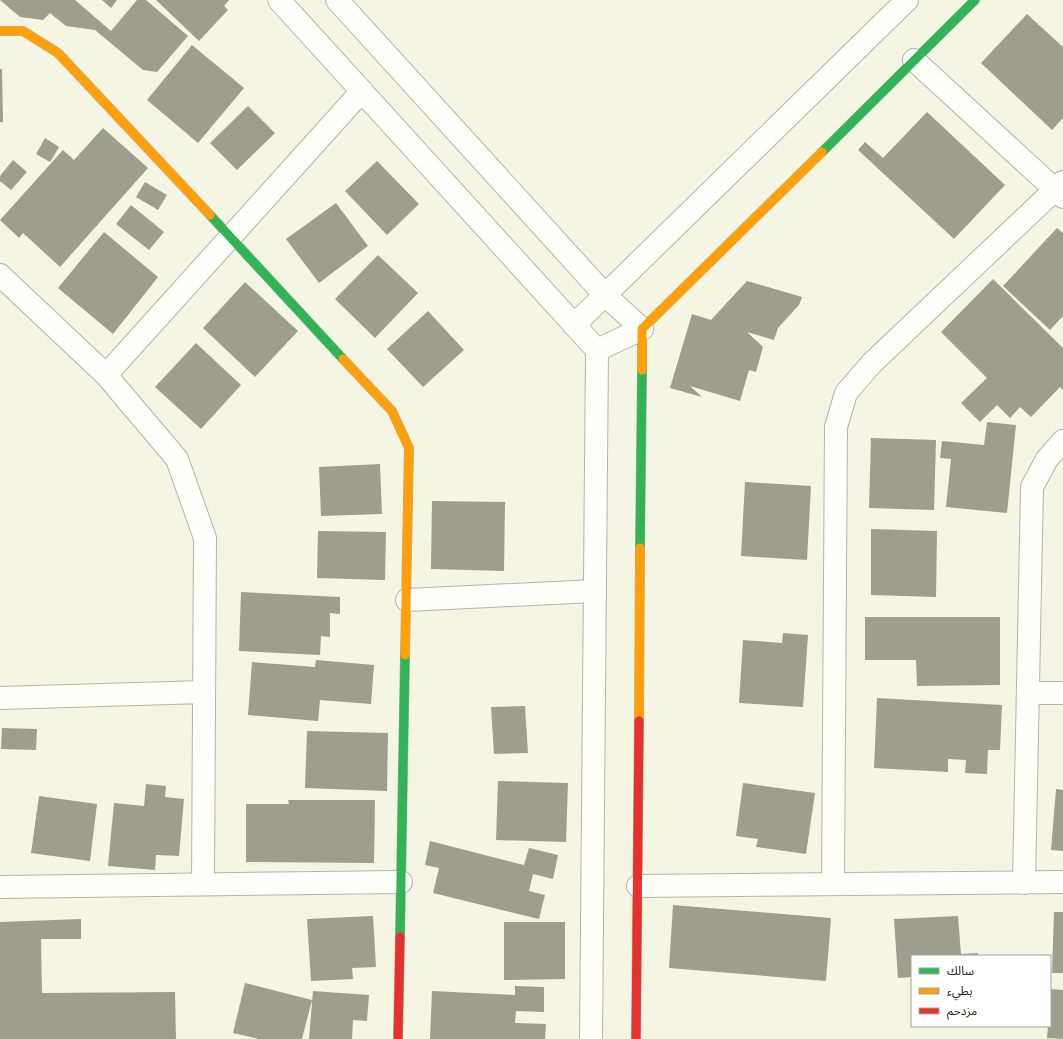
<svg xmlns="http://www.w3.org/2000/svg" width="1063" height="1039" font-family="Raleway,'Noto Sans Arabic',sans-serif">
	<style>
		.building { fill: #9e9e8e }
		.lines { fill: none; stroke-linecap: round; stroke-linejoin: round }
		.street-casing { stroke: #b4b4a8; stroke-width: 24 }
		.fast-casing { stroke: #b4b4a8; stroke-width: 10 }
		.slow-casing { stroke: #b4b4a8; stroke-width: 10 }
		.jam-casing { stroke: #b4b4a8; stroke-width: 10 }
		.street { stroke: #fefefb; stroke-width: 22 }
		.fast { stroke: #30b455; stroke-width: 9 }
		.slow { stroke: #ff9f0a; stroke-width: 9 }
		.jam { stroke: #e5322d; stroke-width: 9 }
	</style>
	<rect width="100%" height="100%" fill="#f5f5e4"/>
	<!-- building -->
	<g class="building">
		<polygon points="0,0 75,0 111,31 137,0 146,0 188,36 157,72 143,70 95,30 66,26 50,13 43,20 20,17"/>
		<polygon points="102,0 117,0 111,8"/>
		<polygon points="156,0 229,0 224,6 228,10 199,41"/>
		<polygon points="1027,14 1063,47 1063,118 1052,130 981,63"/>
		<polygon points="192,45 244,88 198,143 147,100"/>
		<polygon points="0,69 2,69 3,122 0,122"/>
		<polygon points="248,106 275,133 237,170 210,143"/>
		<polygon points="927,112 1005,185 954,239 858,150 865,142 883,158"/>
		<polygon points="103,128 148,168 60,267 23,233 19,238 0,220 63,150 74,160"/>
		<polygon points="45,138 59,147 50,162 36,154"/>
		<polygon points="13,160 27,172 11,190 0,181 0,176"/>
		<polygon points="377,161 419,204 387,235 345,191"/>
		<polygon points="145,182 167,195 158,210 136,197"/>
		<polygon points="336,203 368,246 319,283 286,239"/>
		<polygon points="131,205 164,232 149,250 116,224"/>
		<polygon points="1057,228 1063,233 1063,316 1050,330 1003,286"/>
		<polygon points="104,232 158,277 113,334 58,288"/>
		<polygon points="378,255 418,293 375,338 335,299"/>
		<polygon points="993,279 1063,348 1063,390 1060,387 1031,417 1020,407 1010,418 997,405 980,422 961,403 987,378 941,332"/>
		<polygon points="747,281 802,297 799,305 778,328 774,340 747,332 763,347 756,372 749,370 740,401 690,386 702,397 670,388 692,314 711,320"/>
		<polygon points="245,282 298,331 255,377 203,328"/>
		<polygon points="428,311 464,350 423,387 387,349"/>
		<polygon points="196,343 241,385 201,429 155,387"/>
		<polygon points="987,422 1016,425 1007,513 946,507 951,459 940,458 942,441 984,445"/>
		<polygon points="871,438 936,440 934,510 869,508"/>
		<polygon points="380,464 382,514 321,516 319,467"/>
		<polygon points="745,482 811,486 807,560 741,556"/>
		<polygon points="432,501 505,502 504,571 431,569"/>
		<polygon points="871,529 937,531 936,597 871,595"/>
		<polygon points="318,531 386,532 385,580 317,578"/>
		<polygon points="241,592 340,597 340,614 330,613 330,637 321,636 320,655 239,651"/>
		<polygon points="865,617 1000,617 1000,685 917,686 916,660 865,660"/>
		<polygon points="783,633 808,635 803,707 739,703 743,640 782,643"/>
		<polygon points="316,660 374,665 371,704 320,700 318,721 248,715 252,662 315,667"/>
		<polygon points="877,698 1002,705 1000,750 988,750 987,774 965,773 966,760 948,759 948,772 874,768"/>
		<polygon points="525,706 528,753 494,754 491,707"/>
		<polygon points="2,728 37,729 36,750 1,749"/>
		<polygon points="307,731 388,733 387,791 305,788"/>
		<polygon points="498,781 568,783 566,842 496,840"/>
		<polygon points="743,783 815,793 806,854 756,847 758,839 736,836"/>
		<polygon points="146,784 166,786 165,797 184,799 179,856 156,855 155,870 108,866 114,803 144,806"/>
		<polygon points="1056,789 1063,790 1063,851 1051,850"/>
		<polygon points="39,796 97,804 90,861 31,853"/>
		<polygon points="288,800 375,800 374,863 246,862 246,804 289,804"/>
		<polygon points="430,841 524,865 529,848 558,855 553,879 533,874 529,891 545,895 539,919 433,893 439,868 425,865"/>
		<polygon points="673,905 831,918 826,981 669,968"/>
		<polygon points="1054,912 1063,912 1063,973 1052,973"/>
		<polygon points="373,916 376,967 352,968 353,979 311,981 307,919"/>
		<polygon points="958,916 961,954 978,953 978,956 912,956 912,977 898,978 894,919"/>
		<polygon points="81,919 81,939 41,939 42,993 175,992 176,1039 0,1039 0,922"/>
		<polygon points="504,922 565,922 565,979 504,980"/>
		<polygon points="245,983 312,1000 302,1039 259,1039 233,1033"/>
		<polygon points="515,986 544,987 544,1012 516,1011 515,1023 546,1024 545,1039 430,1039 432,991 515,995"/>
		<polygon points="1050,989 1063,990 1063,1039 1047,1038 1048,1026 1050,1026"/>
		<polygon points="313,991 369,995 367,1021 353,1020 352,1039 309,1039"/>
	</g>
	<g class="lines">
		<defs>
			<g id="street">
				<polyline points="279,0 597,350 591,1039"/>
				<polyline points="337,0 605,295 907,0"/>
				<polyline points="914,60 1063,197"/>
				<polyline points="0,275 106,375 177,459 205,538 203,884"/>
				<polyline points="574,325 605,295 642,329 597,350"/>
				<polyline points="106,375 362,91"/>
				<polyline points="407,600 595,591"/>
				<polyline points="1028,693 1063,693"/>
				<polyline points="0,698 204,692"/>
				<polyline points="1024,883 1032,487 1047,459 1063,441"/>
				<polyline points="833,884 836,427 846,393 872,363 1063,182"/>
				<polyline points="638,886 1063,882"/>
				<polyline points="0,887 401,882"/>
			</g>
			<g id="fast">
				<polyline points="822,152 975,0"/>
				<polyline points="210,215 343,359"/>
				<polyline points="640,548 642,370"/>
				<polyline points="400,937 405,655"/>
			</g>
			<g id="slow">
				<polyline points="0,31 23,31 58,53 210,215"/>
				<polyline points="343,359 392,411 409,448 405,655"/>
				<polyline points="642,370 642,329 822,152"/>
				<polyline points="639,721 640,548"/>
			</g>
			<g id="jam">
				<polyline points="398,1039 400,937"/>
				<polyline points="636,1039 639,721"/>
			</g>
		</defs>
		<!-- street casing -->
		<use href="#street" class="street-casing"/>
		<!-- fast casing -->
		<use href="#fast" class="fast-casing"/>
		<!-- slow casing -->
		<use href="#slow" class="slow-casing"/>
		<!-- jam casing -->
		<use href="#jam" class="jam-casing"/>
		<!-- street -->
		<use href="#street" class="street"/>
		<!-- fast -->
		<use href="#fast" class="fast"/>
		<!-- slow -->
		<use href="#slow" class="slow"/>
		<!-- jam -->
		<use href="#jam" class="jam"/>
	</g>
	<!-- legend -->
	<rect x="911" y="955" width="140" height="72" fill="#ffffff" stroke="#a4a4a0"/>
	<rect x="919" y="968" width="20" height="6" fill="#30b455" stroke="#a4a4a0"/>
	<text x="947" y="975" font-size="12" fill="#1b1c11">سالك</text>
	<rect x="919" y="988" width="20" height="6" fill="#ff9f0a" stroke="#a4a4a0"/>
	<text x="947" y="995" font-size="12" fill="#1b1c11">بطيء</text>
	<rect x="919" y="1008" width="20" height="6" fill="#e5322d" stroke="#a4a4a0"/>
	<text x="947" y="1015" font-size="12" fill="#1b1c11">مزدحم</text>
</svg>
